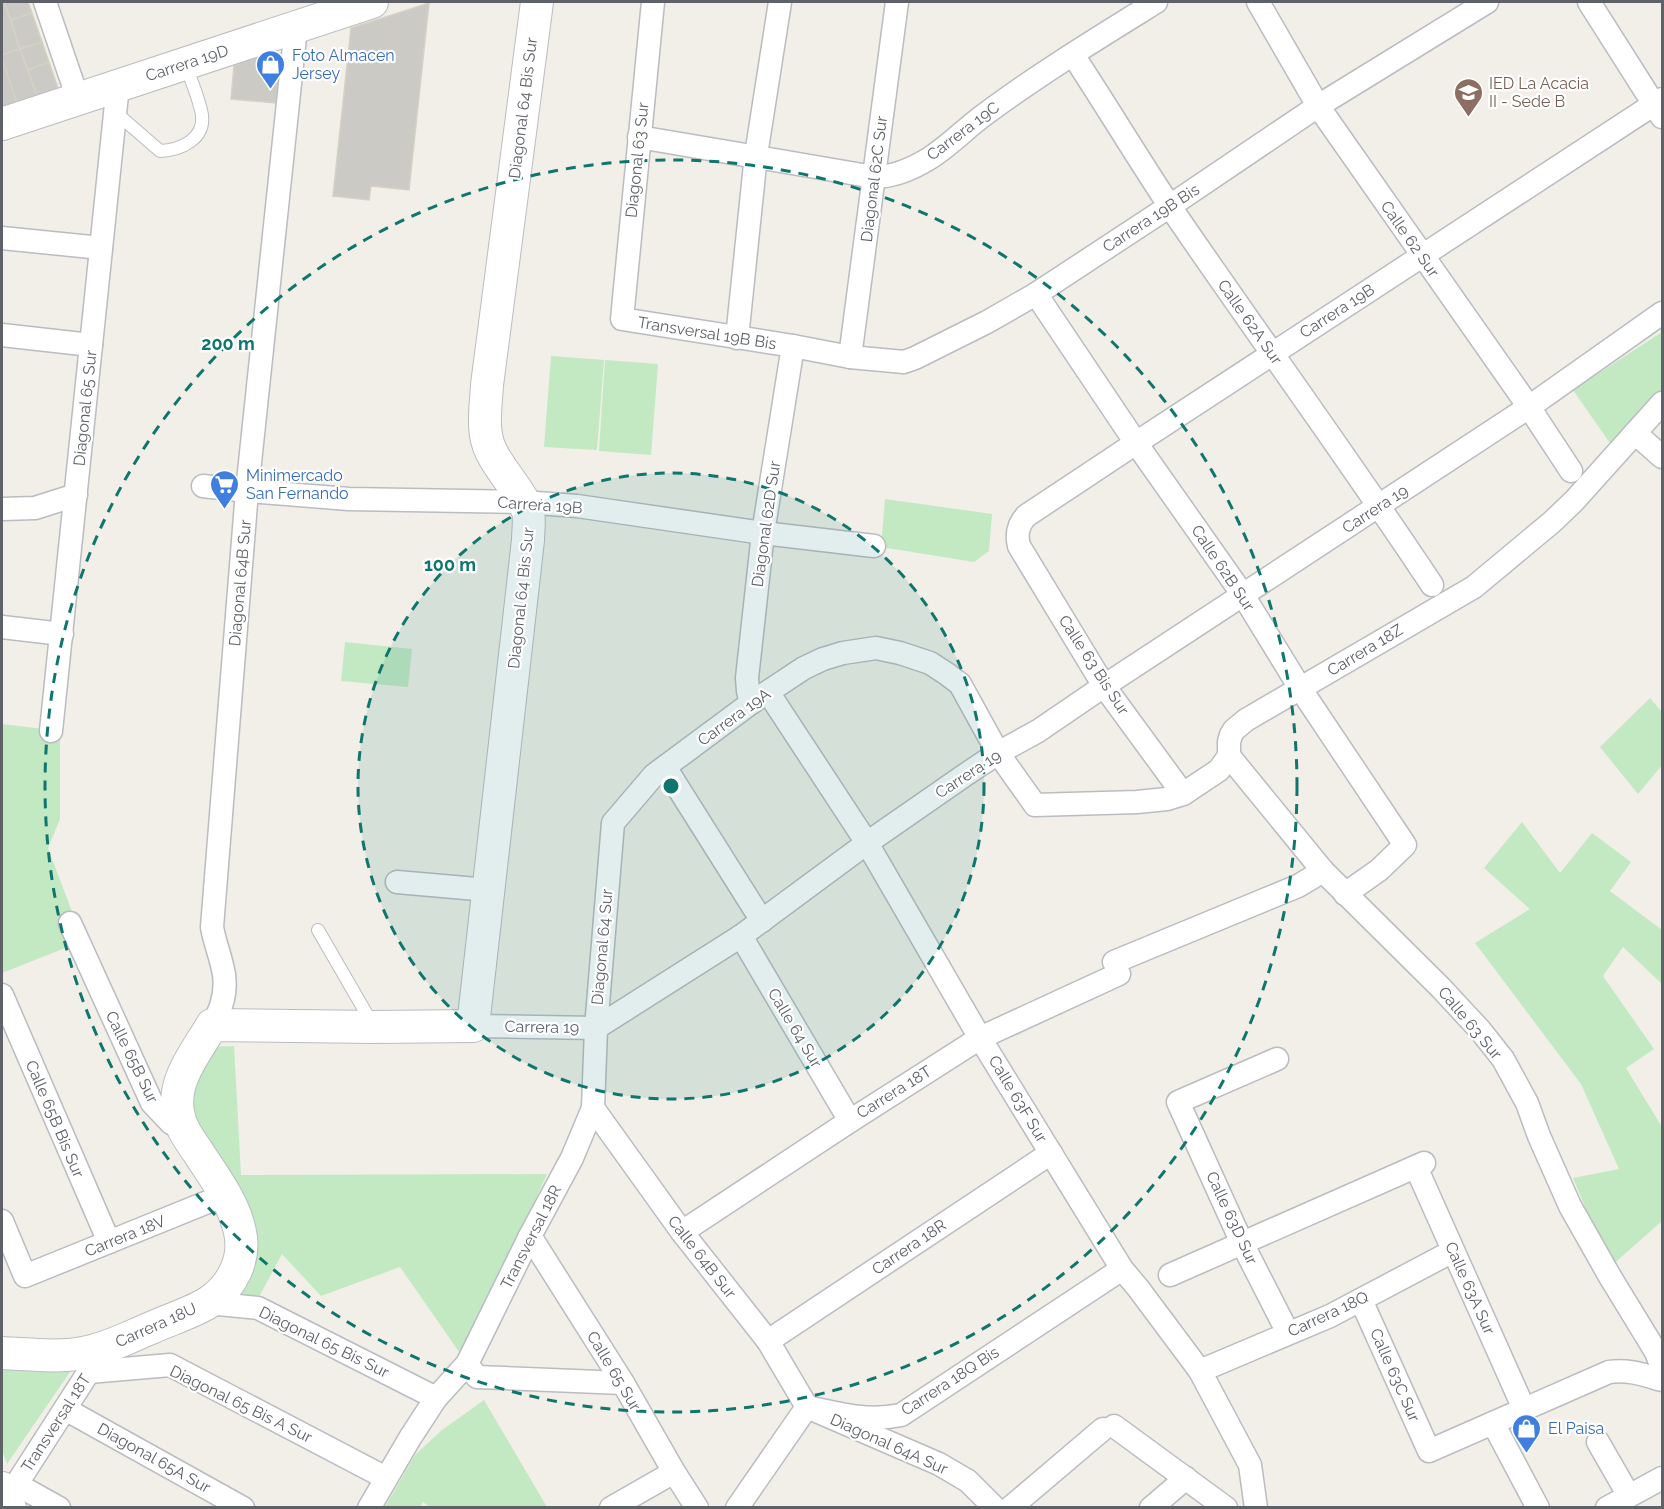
<svg xmlns="http://www.w3.org/2000/svg" width="1664" height="1509" font-family="Raleway,sans-serif">
	<style>
		.green { fill: #c3e9c3 }
		.building { fill: #cccac4; stroke: #d6d1c5; stroke-width: 1.5 }
		.lines { fill: none; stroke-linecap: round; stroke-linejoin: round }
		.lane-casing { stroke: #b9bcc1; stroke-width: 14 }
		.street-casing { stroke: #b9bcc1; stroke-width: 25 }
		.secondary-casing { stroke: #babdc3; stroke-width: 34 }
		.lane { stroke: #fff; stroke-width: 12 }
		.street { stroke: #fff; stroke-width: 22 }
		.secondary { stroke: #fff; stroke-width: 32 }
		.ring { fill: none; stroke: #0f766e; stroke-width: 3; stroke-dasharray: 10 8 }
		.labels { text-anchor: middle; dominant-baseline: central; stroke-width: 4.5; stroke-linejoin: round; paint-order: stroke }
		.shop-label { font-size: 16px; fill: #366cbe; stroke: #fff; text-anchor: start }
		.street-label { font-size: 16px; fill: #5e6268; stroke: #fff }
		.education-label { font-size: 16px; fill: #785e54; stroke: #fff; text-anchor: start }
		.centre { fill: #0f766e; stroke: #fff; stroke-width: 3 }
		.ring-label { font-size: 18px; text-anchor: middle; font-weight: bold; fill: #0f766e; stroke: #fff; stroke-width: 4.5; stroke-linejoin: round; paint-order: stroke }
	</style>
	<rect width="100%" height="100%" fill="#f1efe7"/>
	<!-- green -->
	<g class="green">
		<polygon points="1662,332 1662,391 1612,446 1573,390"/>
		<polygon points="551,356 604,360 597,450 544,447"/>
		<polygon points="605,360 658,364 651,455 599,451"/>
		<polygon points="885,499 992,514 989,551 974,562 881,547"/>
		<polygon points="345,642 412,649 408,687 341,681"/>
		<polygon points="1650,698 1662,712 1662,765 1638,794 1600,747"/>
		<polygon points="2,724 60,731 60,819 48,848 83,941 2,973"/>
		<polygon points="1522,822 1560,873 1592,833 1631,862 1610,891 1662,930 1662,984 1623,947 1603,976 1654,1049 1626,1068 1662,1127 1662,1221 1610,1267 1573,1178 1619,1169 1581,1084 1475,943 1530,909 1484,868"/>
		<polygon points="234,1046 241,1175 547,1174 464,1359 400,1267 321,1296 282,1254 260,1295 234,1298 256,1261 256,1231 248,1204 223,1172 188,1101 211,1047"/>
		<polygon points="2,1367 72,1369 7,1464 2,1450"/>
		<polygon points="484,1400 547,1507 431,1508 423,1502 420,1507 385,1507 415,1455 442,1430"/>
	</g>
	<!-- building -->
	<g class="building">
		<polygon points="2,2 4,2 20,49 2,55"/>
		<polygon points="4,2 28,2 32,13 11,20"/>
		<polygon points="429,3 409,190 371,186 369,200 333,196 351,28"/>
		<polygon points="32,13 42,42 20,49 11,20"/>
		<polygon points="42,42 49,62 28,70 20,49"/>
		<polygon points="20,49 39,102 19,109 2,59 2,55"/>
		<polygon points="255,57 280,60 276,103 231,99 234,66"/>
		<polygon points="2,59 19,109 2,115"/>
		<polygon points="49,62 60,94 39,102 28,70"/>
	</g>
	<g class="lines">
		<defs>
			<g id="lane">
				<path d="M115,112L160,151C181,150 205,139 202,115C199,98 191,80 185,64"/>
				<polyline points="318,930 373,1025"/>
			</g>
			<g id="street">
				<polyline points="45,2 78,99"/>
				<polyline points="653,2 622,319 793,346 850,357 904,362 915,358 987,322 1036,294 1170,206 1318,106 1487,2"/>
				<polyline points="1258,2 1318,106 1529,407 1571,471"/>
				<polyline points="1589,2 1662,117"/>
				<path d="M1073,55C1106,105 1137,157 1171,208C1257,334 1348,458 1432,585"/>
				<path d="M639,137L874,177C893,177 914,168 930,158C949,146 965,129 984,115C1039,74 1098,38 1156,2"/>
				<polyline points="2,238 101,248"/>
				<polyline points="1036,294 1136,443 1243,595 1300,688 1405,845 1379,870 1345,894"/>
				<polyline points="2,335 91,345"/>
				<polyline points="737,338 756,155 780,2"/>
				<polyline points="850,357 897,2"/>
				<polyline points="1635,433 1662,457"/>
				<polyline points="203,486 247,491 349,499 523,502 577,506 763,533 874,546"/>
				<polyline points="2,509 35,508 76,495"/>
				<polyline points="2,627 62,634"/>
				<polyline points="768,692 867,843 980,1038 1122,1269 1138,1288 1200,1371 1250,1465 1256,1508"/>
				<polyline points="751,703 748,691 747,678 763,533 793,346"/>
				<polyline points="51,731 118,85"/>
				<polyline points="1229,756 1323,871 1441,988 1480,1030 1503,1059 1527,1103 1539,1136 1570,1206 1609,1275 1656,1352 1662,1368"/>
				<polyline points="665,767 762,921"/>
				<path d="M1183,794L1104,686L1019,546C1016,534 1018,525 1026,516L1136,443L1662,99"/>
				<polyline points="397,882 488,890"/>
				<polyline points="70,923 152,1103 171,1123 182,1128"/>
				<polyline points="741,936 850,1121"/>
				<polyline points="1114,962 1298,886 1323,871"/>
				<polyline points="2,995 109,1242"/>
				<path d="M212,1025C223,1007 228,986 222,965C219,952 214,940 212,927L247,491L296,27"/>
				<polyline points="473,1026 596,1028 741,936 867,843 965,775 998,753 1038,731 1104,686 1529,407 1662,313"/>
				<polyline points="1277,1059 1178,1102 1242,1243 1288,1333"/>
				<polyline points="593,1108 682,1232 768,1341 807,1407 939,1464 968,1481 995,1508"/>
				<polyline points="1416,1167 1524,1409"/>
				<polyline points="2,1221 25,1276 225,1195"/>
				<polyline points="682,1232 850,1121 980,1038 1119,974"/>
				<polyline points="530,1236 623,1383 674,1472 697,1508"/>
				<polyline points="1170,1275 1424,1163"/>
				<path d="M1361,1300L1429,1451L1609,1372C1629,1369 1644,1375 1662,1380"/>
				<polyline points="208,1303 258,1308 436,1398"/>
				<polyline points="768,1341 1051,1153"/>
				<polyline points="467,1364 477,1377 623,1383"/>
				<polyline points="1200,1371 1330,1316 1453,1251"/>
				<polyline points="89,1372 170,1365 386,1478"/>
				<polyline points="65,1409 243,1508"/>
				<polyline points="1493,1423 1538,1508"/>
				<polyline points="1114,1426 1226,1508"/>
				<polyline points="1598,1442 1629,1496"/>
				<polyline points="16,1484 59,1508"/>
				<polyline points="7,1499 97,1359"/>
				<polyline points="369,1508 410,1438 436,1398 467,1364 530,1236 572,1158 593,1108 596,1028 613,823 654,775 751,703 804,668 823,659 843,653 876,648 900,653 930,663 947,674 960,684 998,753 1035,805 1137,802 1167,799 1183,794 1219,770 1229,756 1229,742 1231,735 1234,730 1246,720 1474,587 1552,522 1574,501 1662,403"/>
				<polyline points="611,1508 674,1472"/>
				<path d="M737,1508L807,1407C841,1414 867,1422 901,1415L1122,1269"/>
				<polyline points="1010,1508 1103,1429"/>
				<polyline points="1151,1508 1186,1478"/>
				<polyline points="1607,1508 1662,1478"/>
			</g>
			<g id="secondary">
				<polyline points="2,124 372,2"/>
				<path d="M2,1353C28,1354 56,1358 83,1353C107,1349 129,1337 151,1328C168,1320 194,1312 209,1302C232,1287 246,1259 240,1232C234,1202 214,1177 198,1152C189,1139 180,1127 178,1112C172,1080 197,1051 212,1025L375,1027L473,1026L528,540C528,531 530,521 528,512C522,492 500,471 491,451C481,431 486,407 487,385L537,2"/>
				<polyline points="2,1488 10,1508"/>
			</g>
		</defs>
		<!-- lane casing -->
		<use href="#lane" class="lane-casing"/>
		<!-- street casing -->
		<use href="#street" class="street-casing"/>
		<!-- secondary casing -->
		<use href="#secondary" class="secondary-casing"/>
		<!-- lane -->
		<use href="#lane" class="lane"/>
		<!-- street -->
		<use href="#street" class="street"/>
		<!-- secondary -->
		<use href="#secondary" class="secondary"/>
	</g>
	<!-- distance rings -->
	<circle cx="671" cy="786" r="313" fill="#0f766e" fill-opacity=".12"/>
	<g class="ring">
		<circle cx="671" cy="786" r="313"/>
		<circle cx="671" cy="786" r="626"/>
	</g>
	<!-- icons -->
	<defs>
		<symbol id="shop-pin" viewBox="-11 -11 22 30"><path d="M0 17L-7.5 6A9.5 9.5 0 1 1 7.5 6Z" fill="#3f7fe0" stroke="#fff"/><path d="M-5-2.5h2.3a2.7 3.5 0 0 1 5.4 0H5L5.5 6h-11ZM-1.5-2.5h3a1.5 2.3 0 0 0-3 0Z" fill="#fff"/></symbol>
		<symbol id="school-pin" viewBox="-11 -11 22 30"><path d="M0 17L-7.5 6A9.5 9.5 0 1 1 7.5 6Z" fill="#8d6e63" stroke="#fff"/><path d="M0-5L7-2L0 1L-7-2ZM-4 1L0 2.5L4 1V4Q0 6-4 4Z" fill="#fff"/></symbol>
		<symbol id="supermarket-pin" viewBox="-11 -11 22 30"><path d="M0 17L-7.5 6A9.5 9.5 0 1 1 7.5 6Z" fill="#3f7fe0" stroke="#fff"/><path d="M-6-5.5h2.5l.6 2H6L4.5 2H-2.5L-4.4-4H-6ZM-1.5 3.2a1.3 1.3 0 1 0 .1 0ZM3 3.2a1.3 1.3 0 1 0 .1 0Z" fill="#fff"/></symbol>
	</defs>
	<g fill-rule="evenodd">
		<use href="#shop-pin" x="254" y="48" width="33" height="45"/>
		<use href="#school-pin" x="1452" y="76" width="33" height="45"/>
		<use href="#supermarket-pin" x="208" y="468" width="33" height="45"/>
		<use href="#shop-pin" x="1510" y="1412" width="33" height="45"/>
	</g>
	<g class="labels">
		<!-- shop labels -->
		<g class="shop-label">
			<text x="292" y="55">Foto Almacen<tspan x="292" dy="18">Jersey</tspan></text>
			<text x="246" y="475">Minimercado<tspan x="246" dy="18">San Fernando</tspan></text>
			<text x="1548" y="1428">El Paisa</text>
		</g>
		<!-- street labels -->
		<g class="street-label">
			<text transform="translate(187 63) rotate(-18)">Carrera 19D</text>
			<text transform="translate(523 108) rotate(-83)">Diagonal 64 Bis Sur</text>
			<text transform="translate(963 131) rotate(-37)">Carrera 19C</text>
			<text transform="translate(637 160) rotate(-84)">Diagonal 63 Sur</text>
			<text transform="translate(874 179) rotate(-83)">Diagonal 62C Sur</text>
			<text transform="translate(1151 218) rotate(-33)">Carrera 19B Bis</text>
			<text transform="translate(1410 239) rotate(55)">Calle 62 Sur</text>
			<text transform="translate(1337 311) rotate(-33)">Carrera 19B</text>
			<text transform="translate(1250 322) rotate(55)">Calle 62A Sur</text>
			<text transform="translate(707 333) rotate(9)">Transversal 19B Bis</text>
			<text transform="translate(85 408) rotate(-84)">Diagonal 65 Sur</text>
			<text transform="translate(540 505) rotate(4)">Carrera 19B</text>
			<text transform="translate(1375 509) rotate(-33)">Carrera 19</text>
			<text transform="translate(766 524) rotate(-82)">Diagonal 62D Sur</text>
			<text transform="translate(1223 568) rotate(56)">Calle 62B Sur</text>
			<text transform="translate(240 583) rotate(-85)">Diagonal 64B Sur</text>
			<text transform="translate(521 598) rotate(-84)">Diagonal 64 Bis Sur</text>
			<text transform="translate(1365 650) rotate(-31)">Carrera 18Z</text>
			<text transform="translate(1094 665) rotate(57)">Calle 63 Bis Sur</text>
			<text transform="translate(734 717) rotate(-36)">Carrera 19A</text>
			<text transform="translate(968 774) rotate(-33)">Carrera 19</text>
			<text transform="translate(602 947) rotate(-85)">Diagonal 64 Sur</text>
			<text transform="translate(1470 1023) rotate(50)">Calle 63 Sur</text>
			<text transform="translate(542 1027) rotate(1)">Carrera 19</text>
			<text transform="translate(795 1028) rotate(59)">Calle 64 Sur</text>
			<text transform="translate(132 1057) rotate(64)">Calle 65B Sur</text>
			<text transform="translate(894 1092) rotate(-32)">Carrera 18T</text>
			<text transform="translate(1018 1099) rotate(59)">Calle 63F Sur</text>
			<text transform="translate(55 1119) rotate(67)">Calle 65B Bis Sur</text>
			<text transform="translate(1232 1218) rotate(65)">Calle 63D Sur</text>
			<text transform="translate(125 1236) rotate(-22)">Carrera 18V</text>
			<text transform="translate(531 1237) rotate(-63)">Transversal 18R</text>
			<text transform="translate(909 1247) rotate(-34)">Carrera 18R</text>
			<text transform="translate(702 1257) rotate(52)">Calle 64B Sur</text>
			<text transform="translate(1470 1288) rotate(66)">Calle 63A Sur</text>
			<text transform="translate(1328 1314) rotate(-25)">Carrera 18Q</text>
			<text transform="translate(156 1325) rotate(-24)">Carrera 18U</text>
			<text transform="translate(324 1342) rotate(26)">Diagonal 65 Bis Sur</text>
			<text transform="translate(614 1371) rotate(59)">Calle 65 Sur</text>
			<text transform="translate(1395 1375) rotate(66)">Calle 63C Sur</text>
			<text transform="translate(950 1381) rotate(-33)">Carrera 18Q Bis</text>
			<text transform="translate(241 1404) rotate(26)">Diagonal 65 Bis A Sur</text>
			<text transform="translate(56 1423) rotate(-57)">Transversal 18T</text>
			<text transform="translate(889 1444) rotate(24)">Diagonal 64A Sur</text>
			<text transform="translate(154 1458) rotate(29)">Diagonal 65A Sur</text>
		</g>
		<!-- education labels -->
		<g class="education-label">
			<text x="1489" y="83">IED La Acacia<tspan x="1489" dy="18">II - Sede B</tspan></text>
		</g>
	</g>
	<circle cx="671" cy="786" r="9" class="centre"/>
	<g class="ring-label">
		<text x="228" y="350">200 m</text>
		<text x="450" y="571">100 m</text>
	</g>
	<!-- border -->
	<rect width="1664" height="1509" fill="none" stroke="#5e6268" stroke-width="6"/>
</svg>
